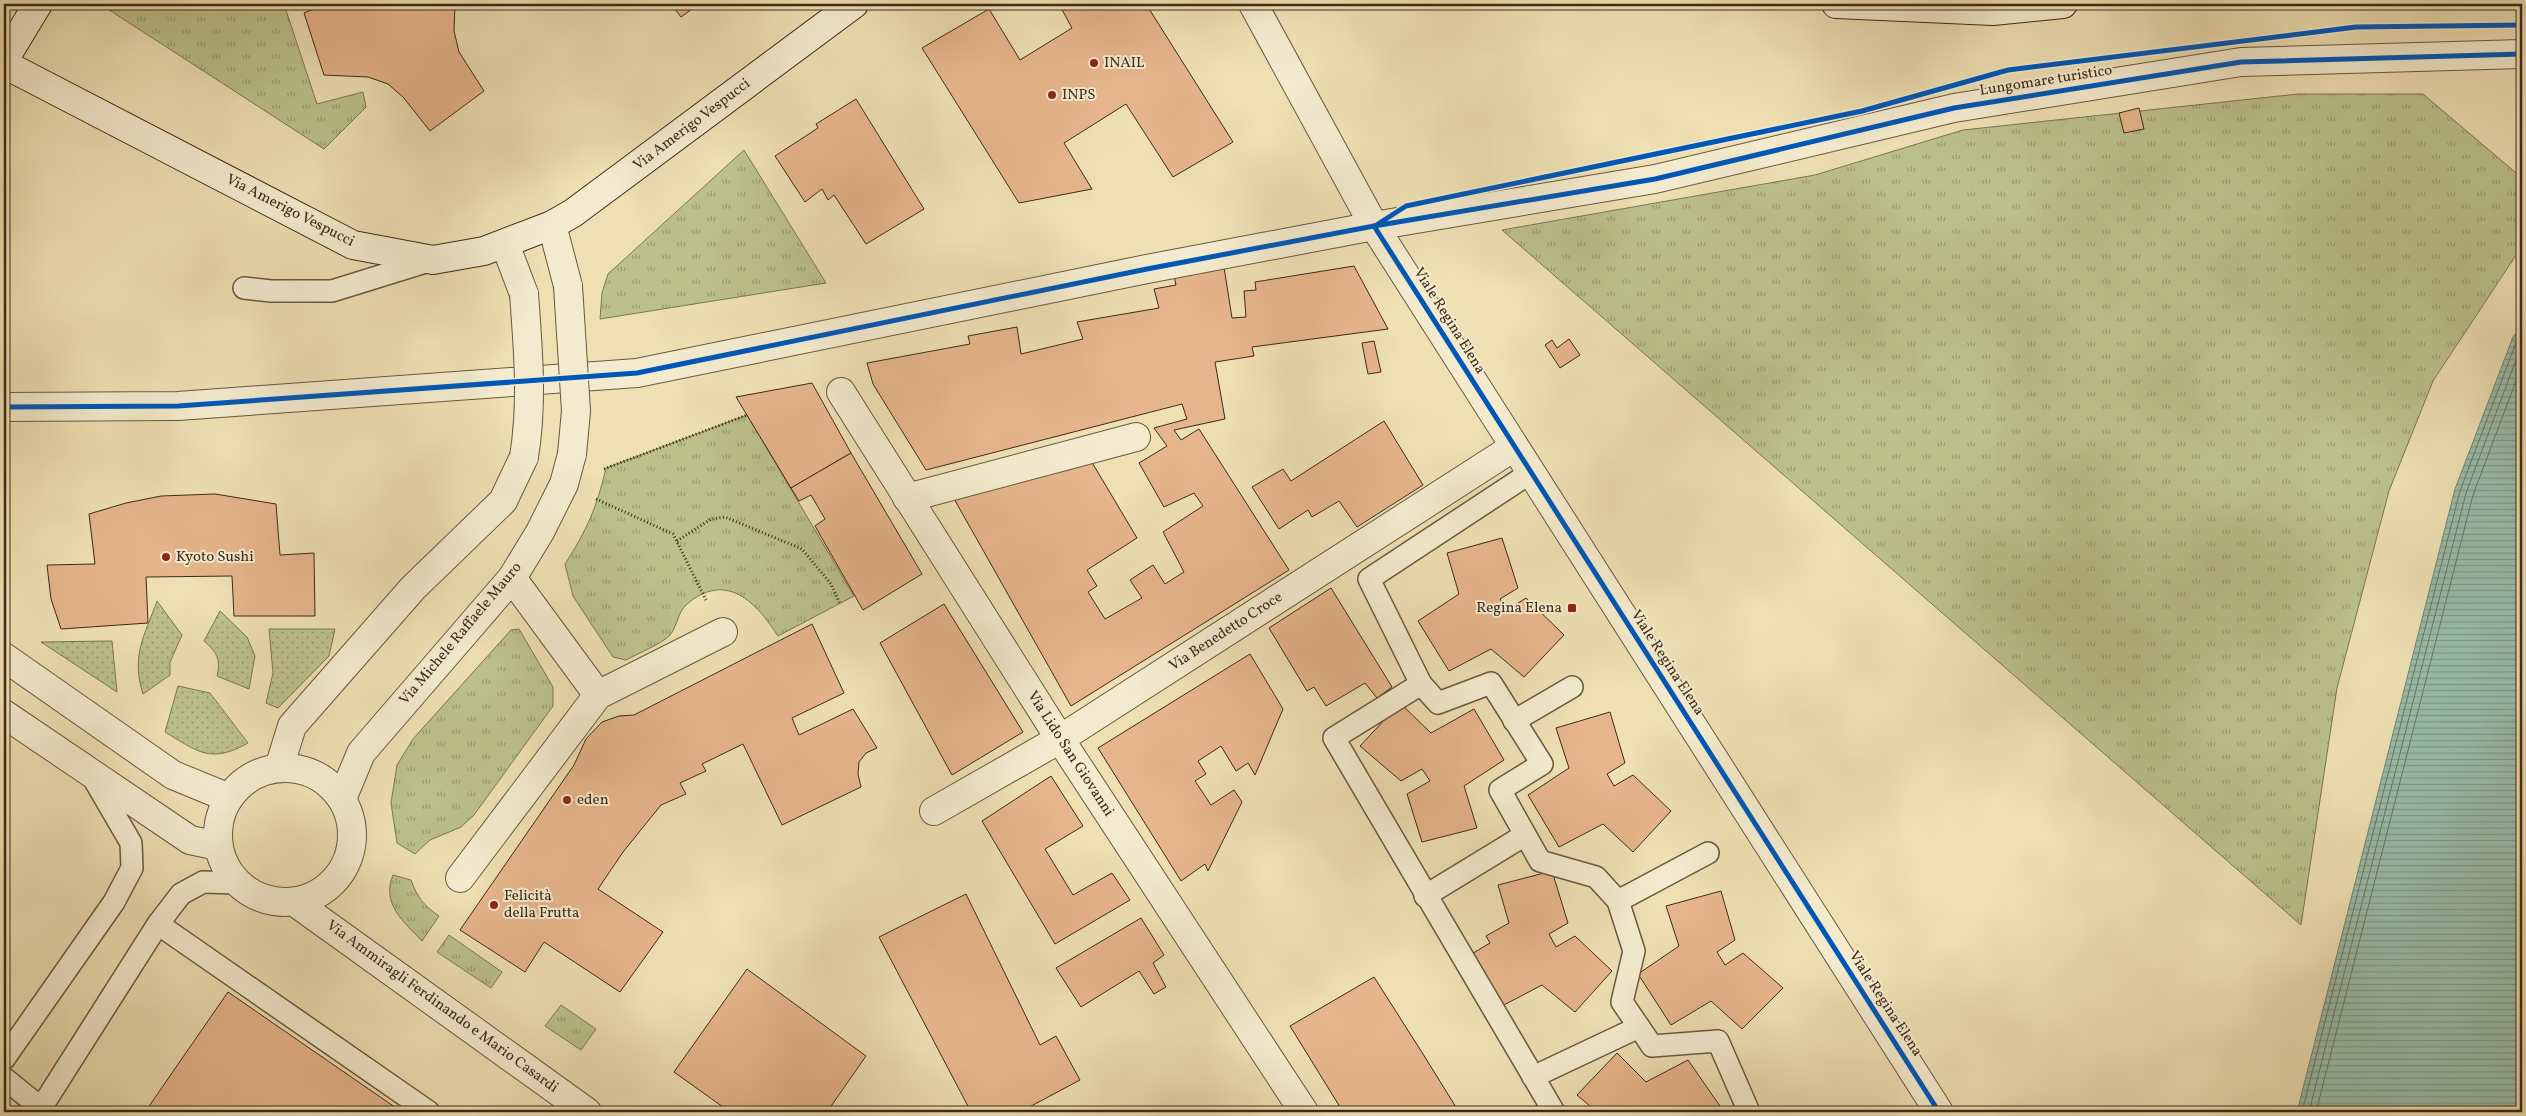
<svg xmlns="http://www.w3.org/2000/svg" width="2526" height="1116" font-family="Vollkorn,serif">
	<style>
		.grass { fill: url(#grass-tufts); stroke: #7c7652 }
		.garden { fill: url(#garden-dots); stroke: #7c7652 }
		.water { fill: url(#water-rules); stroke: #748270 }
		.lines { fill: none; stroke-linecap: round; stroke-linejoin: round }
		.shore { stroke: #6a7462; stroke-width: 1 }
		.building { fill: #e7b58b; stroke: #3c2a19 }
		.lane-casing { stroke: #685840; stroke-width: 24 }
		.street-casing { stroke: #685840; stroke-width: 30 }
		.secondary-casing { stroke: #3c2a19; stroke-width: 30 }
		.path { stroke: #3c2a19; stroke-width: 3; stroke-dasharray: 1 2.5; stroke-linecap: butt }
		.lane { stroke: #f4ebce; stroke-width: 21 }
		.street { stroke: #f4ebce; stroke-width: 28 }
		.secondary { stroke: #f4ebce; stroke-width: 28 }
		.street-bridge-casing { stroke: #685840; stroke-width: 30; stroke-linecap: butt }
		.street-bridge { stroke: #f4ebce; stroke-width: 28 }
		.cycleway-casing { stroke: #f4ebce; stroke-width: 8 }
		.cycleway { stroke: #0057b8; stroke-width: 5 }
		.poi-dot { fill: #8f2418; stroke: #f4ebce; stroke-width: 2 }
		.labels { text-anchor: middle; dominant-baseline: central; stroke-width: 4; stroke-linejoin: round; paint-order: stroke }
		.poi-label { font-size: 15px; fill: #3c2a19; stroke: #f4ebce; text-anchor: start }
		.street-label { font-size: 15px; fill: #3c2a19; stroke: #f4ebce }
	</style>
	<defs>
		<pattern id="grass-tufts" width="24" height="20" patternUnits="userSpaceOnUse" patternTransform="scale(1.25)"><rect width="24" height="20" fill="#bcc18a"/><path d="M3 7l-1-3M5 7V3M7 7l1-3M15 17l-1-3M17 17v-4M19 17l1-3" fill="none" stroke="#9a9d70"/></pattern>
		<pattern id="garden-dots" width="8" height="8" patternUnits="userSpaceOnUse" patternTransform="scale(1.25)"><rect width="8" height="8" fill="#bcc18a"/><path d="M2 2h.1M6 6h.1" fill="none" stroke="#9a9d70" stroke-width="1.8" stroke-linecap="round"/></pattern>
		<pattern id="water-rules" width="6" height="5" patternUnits="userSpaceOnUse" patternTransform="scale(1.25)"><rect width="6" height="5" fill="#99bdaa"/><path d="M0 2.5h6" fill="none" stroke="#7e9a8a"/></pattern>
	</defs>
	<rect width="100%" height="100%" fill="#eee0b3"/>
	<filter id="stains"><feTurbulence type="fractalNoise" baseFrequency=".004" numOctaves="4"/><feColorMatrix values="0 0 0 0 .2 0 0 0 0 .09 0 0 0 0 .02 0 0 0 .5 -.17"/></filter>
	<radialGradient id="worn" r=".72"><stop offset=".6" stop-color="#630" stop-opacity="0"/><stop offset="1" stop-color="#630" stop-opacity=".3"/></radialGradient>
	<!-- grass -->
	<g class="grass">
		<polygon points="100,4 284,4 317,104 363,92 366,107 324,149"/>
		<polygon points="2298,94 2423,94 2522,178 2522,246 2433,381 2389,491 2337,688 2301,925 1502,230 1815,175 1963,130"/>
		<polygon points="744,150 826,283 600,319 602,293 608,274"/>
		<path d="M747,415L854,596L778,636C756,602 726,570 686,605C678,612 677,627 670,635C663,643 637,654 626,660L613,657L573,596L565,564C587,530 597,507 606,468Z"/>
		<polygon points="519,629 553,687 553,706 474,815 461,827 430,840 415,854 397,843 391,803 397,765 413,739 511,630"/>
		<path d="M393,875L411,880C417,897 424,906 439,916L422,941C404,922 381,904 393,875Z"/>
		<polygon points="449,935 502,972 491,988 437,952"/>
		<polygon points="561,1005 596,1029 581,1050 545,1026"/>
	</g>
	<!-- garden -->
	<g class="garden">
		<path d="M157,601L182,635L170,662V675L143,694C131,656 144,637 157,601Z"/>
		<path d="M220,611L247,637L255,656L249,689L217,676C221,660 217,652 204,641Z"/>
		<polygon points="269,629 335,629 329,656 278,708 266,703 273,673"/>
		<polygon points="112,641 117,692 41,642"/>
		<path d="M178,686L210,693L248,743C211,764 198,752 165,732Z"/>
	</g>
	<!-- water -->
	<polygon class="water" points="2522,326 2522,1112 2297,1112 2455,489 2513,337"/>
	<g class="lines">
		<!-- shore -->
		<g class="shore">
			<polyline points="2302,1112 2460,491 2517,340 2522,333"/>
			<polyline points="2309,1112 2466,493 2522,344"/>
			<polyline points="2316,1112 2473,495 2522,365"/>
		</g>
	</g>
	<!-- building -->
	<g class="building">
		<polygon points="327,4 455,4 454,31 459,52 484,91 430,131 403,97 388,84 368,77 324,75 304,13"/>
		<polygon points="671,4 699,4 681,17"/>
		<polygon points="1059,4 1146,4 1233,142 1173,177 1126,104 1064,143 1092,189 1019,203 922,48 989,9 1020,60 1072,28"/>
		<polygon points="856,99 924,209 866,244 834,195 828,200 822,189 805,202 775,156 818,128 816,124"/>
		<polygon points="2139,108 2144,129 2124,133 2119,113"/>
		<polygon points="1354,266 1388,329 1252,347 1254,356 1215,362 1225,419 1174,430 1181,440 1199,429 1289,570 1071,706 953,497 1090,459 1137,538 1087,570 1097,586 1088,592 1105,619 1142,598 1130,580 1153,565 1165,584 1184,572 1163,532 1203,506 1194,493 1164,507 1139,463 1167,446 1154,428 1187,419 1182,404 926,470 873,384 867,363 970,344 968,336 1017,327 1021,354 1083,339 1077,322 1159,308 1154,289 1176,285 1174,276 1224,267 1232,318 1246,317 1244,291 1256,290 1255,282"/>
		<polygon points="1569,339 1580,355 1560,368 1545,345 1552,340 1557,348"/>
		<polygon points="1374,341 1381,372 1368,374 1362,343"/>
		<polygon points="812,383 851,453 791,488 736,397"/>
		<polygon points="1384,421 1423,485 1357,527 1339,501 1312,517 1308,510 1279,529 1252,487 1283,469 1291,481"/>
		<polygon points="851,453 922,574 863,610 815,526 825,519 811,495 799,501 791,488"/>
		<polygon points="215,494 276,504 280,555 314,553 315,616 234,616 232,576 146,577 148,623 61,629 51,599 47,565 95,564 89,514 126,503 161,496"/>
		<polygon points="1502,538 1518,588 1500,599 1507,610 1526,598 1564,635 1524,677 1491,649 1449,671 1418,621 1459,594 1447,553"/>
		<polygon points="1331,588 1392,687 1377,698 1365,683 1326,706 1314,687 1307,691 1269,628"/>
		<polygon points="944,604 1023,732 952,775 880,643"/>
		<polygon points="812,624 844,693 792,718 799,735 853,709 877,748 866,753 859,762 858,774 861,787 782,825 743,744 702,764 706,771 680,783 686,794 661,805 623,852 598,889 663,932 620,992 544,942 525,972 460,930 574,765 586,739 602,722 619,716 634,715"/>
		<polygon points="1250,654 1283,709 1255,775 1248,763 1236,771 1221,746 1198,761 1206,774 1195,781 1211,805 1234,790 1242,802 1208,871 1205,864 1181,881 1098,748"/>
		<polygon points="1400,703 1431,733 1474,709 1504,760 1464,786 1477,828 1422,842 1407,794 1430,781 1422,769 1401,781 1360,746"/>
		<polygon points="1610,712 1625,763 1607,774 1614,786 1633,775 1671,811 1633,852 1603,824 1559,847 1528,795 1569,768 1556,728"/>
		<polygon points="1051,776 1083,826 1045,849 1073,895 1112,873 1130,900 1055,944 982,821"/>
		<polygon points="1552,871 1568,923 1549,934 1556,947 1575,936 1612,971 1575,1012 1542,985 1500,1007 1470,955 1490,943 1486,936 1509,923 1498,885"/>
		<polygon points="1721,891 1735,940 1717,952 1725,965 1743,953 1783,988 1742,1029 1711,1001 1671,1025 1638,974 1679,946 1666,906"/>
		<polygon points="966,894 1040,1045 1056,1036 1080,1080 1020,1112 971,1112 879,937"/>
		<polygon points="1141,918 1164,955 1153,963 1166,987 1154,994 1139,971 1081,1007 1056,968"/>
		<polygon points="747,969 866,1056 827,1112 730,1112 674,1072"/>
		<polygon points="1374,977 1423,1054 1459,1112 1343,1112 1290,1026"/>
		<polygon points="228,992 402,1112 145,1112"/>
		<polygon points="1617,1053 1646,1082 1688,1060 1722,1109 1718,1112 1597,1112 1577,1095"/>
	</g>
	<g class="lines">
		<defs>
			<g id="lane">
				<polyline points="244,288 271,291 332,291 432,260"/>
				<polyline points="1530,473 1369,579 1421,684 1438,703 1491,683 1542,764 1500,790 1540,861 1596,877 1618,901 1634,951 1622,1002 1652,1046 1718,1041 1749,1112"/>
				<polyline points="1421,684 1334,738 1554,1112"/>
				<polyline points="1514,721 1572,687"/>
				<polyline points="1425,896 1525,835"/>
				<polyline points="1618,901 1708,853"/>
				<polyline points="158,924 429,1112"/>
				<polyline points="4,1059 114,902 132,868 131,843 92,776"/>
				<polyline points="1533,1077 1639,1027"/>
				<polyline points="4,1078 46,1112"/>
				<polyline points="41,1108 158,924 181,894 203,882 237,883"/>
			</g>
			<g id="street">
				<polyline points="1253,4 1374,226 1939,1112"/>
				<polyline points="552,225 568,286"/>
				<polyline points="505,244 524,294"/>
				<polyline points="841,392 1060,739 1304,1112"/>
				<polyline points="4,407 178,406 637,373 1147,269 1374,226 1655,179 1954,108 2241,62 2522,54"/>
				<polyline points="907,498 1136,437"/>
				<polyline points="512,578 598,695"/>
				<polyline points="4,657 173,775 229,798"/>
				<polyline points="4,714 190,840 218,846"/>
				<circle cx="285" cy="835" r="67"/>
				<polyline points="279,768 292,726 413,588 503,501 524,457"/>
				<polyline points="342,799 361,753 512,578 540,532 564,484 572,454"/>
				<polyline points="934,811 1060,739 1514,447"/>
				<polyline points="460,878 598,695 723,632"/>
				<polyline points="296,903 587,1112"/>
			</g>
			<g id="secondary">
				<polyline points="1836,4 1993,11 2063,4"/>
				<polyline points="4,60 38,4"/>
				<polyline points="4,64 353,245 433,260 484,251 552,225 573,213 854,4"/>
			</g>
		</defs>
		<!-- lane casing -->
		<use href="#lane" class="lane-casing"/>
		<!-- street casing -->
		<use href="#street" class="street-casing"/>
		<!-- secondary casing -->
		<use href="#secondary" class="secondary-casing"/>
		<!-- path -->
		<g class="path">
			<polyline points="604,469 747,415"/>
			<polyline points="596,499 673,534 706,600"/>
			<polyline points="677,541 711,519 725,517 802,549 831,584 840,604"/>
		</g>
		<!-- lane -->
		<use href="#lane" class="lane"/>
		<!-- street -->
		<use href="#street" class="street"/>
		<!-- secondary -->
		<use href="#secondary" class="secondary"/>
		<defs>
			<g id="street-bridge">
				<polyline points="568,286 576,411 572,454"/>
				<path d="M524,457C533,402 528,349 524,294"/>
			</g>
		</defs>
		<!-- street-bridge casing -->
		<use href="#street-bridge" class="street-bridge-casing"/>
		<!-- street-bridge -->
		<use href="#street-bridge" class="street-bridge"/>
		<defs>
			<g id="cycleway">
				<polyline points="1378,224 1406,206 1862,111 2008,70 2356,27 2522,25"/>
				<polyline points="1374,226 1939,1112"/>
				<polyline points="4,407 178,406 637,373 1147,269 1374,226 1655,179 1954,108 2241,62 2522,54"/>
			</g>
		</defs>
		<!-- cycleway casing -->
		<use href="#cycleway" class="cycleway-casing"/>
		<!-- cycleway -->
		<use href="#cycleway" class="cycleway"/>
	</g>
	<!-- markers -->
	<g class="poi-dot">
		<circle cx="1094" cy="63" r="5"/>
		<circle cx="1052" cy="95" r="5"/>
		<circle cx="166" cy="557" r="5"/>
		<rect x="1567" y="603" width="10" height="10" rx="2.5"/>
		<circle cx="567" cy="800" r="5"/>
		<circle cx="494" cy="905" r="5"/>
	</g>
	<g class="labels">
		<!-- poi labels -->
		<g class="poi-label">
			<text x="1104" y="63">INAIL</text>
			<text x="1062" y="95">INPS</text>
			<text x="176" y="557">Kyoto Sushi</text>
			<text x="1562" y="608" text-anchor="end">Regina Elena</text>
			<text x="577" y="800">eden</text>
			<text x="504" y="896">Felicità<tspan x="504" dy="17">della Frutta</tspan></text>
		</g>
		<!-- street labels -->
		<g class="street-label">
			<text transform="translate(2046 81) rotate(-9)">Lungomare turistico</text>
			<text transform="translate(692 125) rotate(-37)">Via Amerigo Vespucci</text>
			<text transform="translate(290 211) rotate(27)">Via Amerigo Vespucci</text>
			<text transform="translate(1449 321) rotate(58)">Viale Regina Elena</text>
			<text transform="translate(1226 632) rotate(-33)">Via Benedetto Croce</text>
			<text transform="translate(461 634) rotate(-50)">Via Michele Raffaele Mauro</text>
			<text transform="translate(1667 663) rotate(57)">Viale Regina Elena</text>
			<text transform="translate(1070 754) rotate(57)">Via Lido San Giovanni</text>
			<text transform="translate(1885 1004) rotate(57)">Viale Regina Elena</text>
			<text transform="translate(442 1007) rotate(36)">Via Ammiragli Ferdinando e Mario Casardi</text>
		</g>
	</g>
	<!-- margin -->
	<rect width="2526" height="1116" fill="none" stroke="#eee0b3" stroke-width="20"/>
	<rect x="5" y="5" width="2516" height="1106" fill="none" stroke="#3c2a19" stroke-width="2.5"/>
	<rect x="10" y="10" width="2506" height="1096" fill="none" stroke="#3c2a19"/>
	<rect width="100%" height="100%" filter="url(#stains)"/>
	<rect width="100%" height="100%" fill="url(#worn)"/>
</svg>
